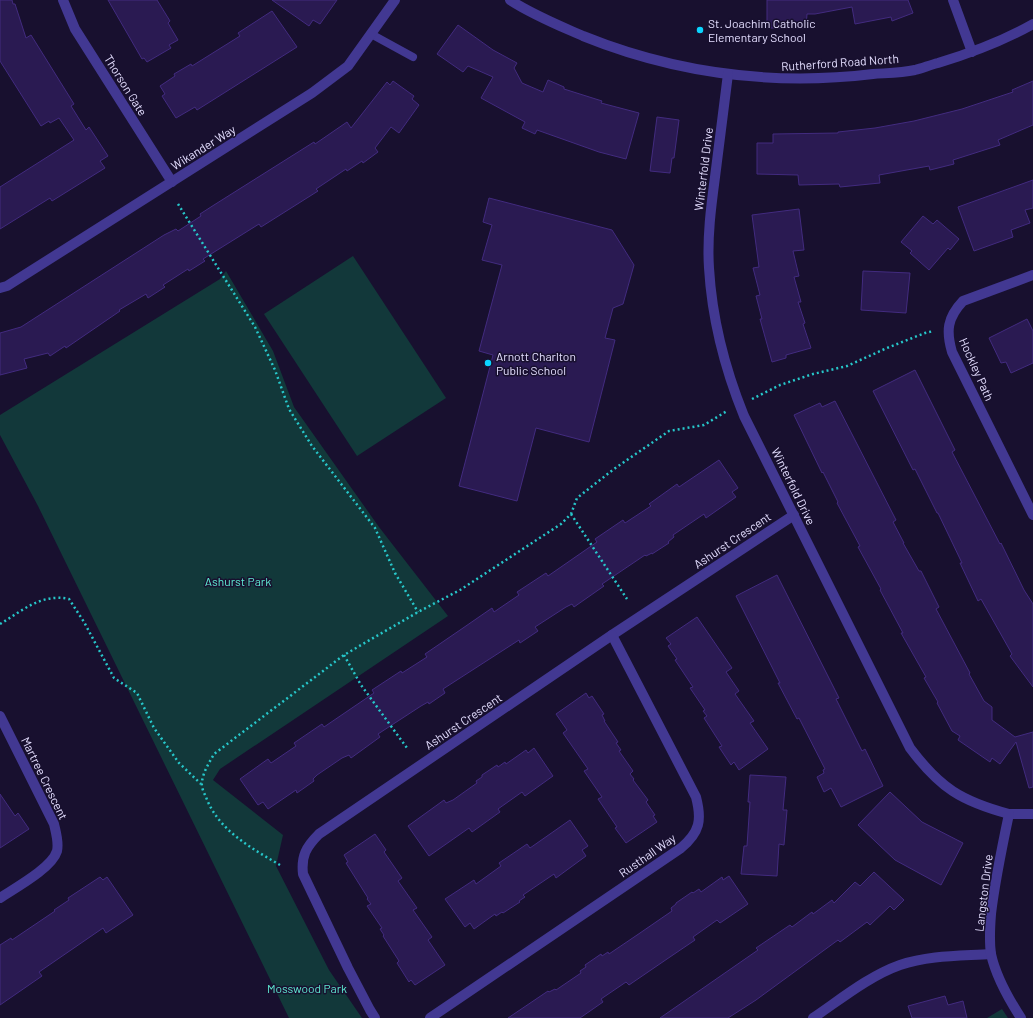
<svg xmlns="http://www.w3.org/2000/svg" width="1033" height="1018" font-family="Barlow,sans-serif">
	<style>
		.green { fill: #12383a }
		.building { fill: #2a1a52; stroke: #422b7f }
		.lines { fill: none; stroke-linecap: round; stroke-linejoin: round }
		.path { stroke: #27c7ca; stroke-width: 2.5; stroke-dasharray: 2 3; stroke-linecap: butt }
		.service { stroke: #423892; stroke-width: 8 }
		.minor { stroke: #423892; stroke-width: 10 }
		.tertiary { stroke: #423892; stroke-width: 10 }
		.poi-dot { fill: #0ad4ff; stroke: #18102f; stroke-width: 1.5 }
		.labels { text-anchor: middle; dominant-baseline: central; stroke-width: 3; stroke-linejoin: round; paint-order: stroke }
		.poi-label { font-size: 12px; fill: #e4deff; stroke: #18102f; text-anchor: start }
		.street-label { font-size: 12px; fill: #e4deff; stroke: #18102f }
		.park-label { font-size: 12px; fill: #5fead2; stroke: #18102f }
	</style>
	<rect width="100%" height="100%" fill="#18102f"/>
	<!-- green -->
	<g class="green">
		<polygon points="353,256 446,398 357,456 264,314"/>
		<polygon points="226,271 273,351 294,407 379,527 448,616 220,769 213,780 283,835 276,866 329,970 362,1018 289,1018 38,506 0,435 0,415 220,279"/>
		<polygon points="1002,1009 1008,1018 987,1018"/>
	</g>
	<!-- building -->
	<g class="building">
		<polygon points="0,0 12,0 13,4 15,4 26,38 31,35 74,104 71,106 86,130 89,127 108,156 100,161 105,168 52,201 50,198 0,229 0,187 74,140 59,118 50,123 49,121 41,126 0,61"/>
		<polygon points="108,0 157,0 170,21 168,23 178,40 169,45 171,48 147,62 144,58 142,59"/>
		<polygon points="272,0 337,0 320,24 313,20 309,26"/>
		<polygon points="767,0 908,0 913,13 892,21 891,17 855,24 852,7 815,14 807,14 806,28 767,28"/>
		<polygon points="272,11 297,47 197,110 195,107 176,118 162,96 165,94 160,86 175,76 174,74 191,64 192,66 240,36 238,33"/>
		<polygon points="458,25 493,50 517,63 514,68 522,83 543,92 548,80 564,87 564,89 602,101 601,103 639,113 626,159 599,152 537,130 535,134 522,128 525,122 481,98 493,77 468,66 463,72 437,54"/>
		<polygon points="393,81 414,96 412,99 419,105 399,133 391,127 375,148 378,152 363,163 362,161 347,171 346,169 316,189 318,191 261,227 259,224 203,259 205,261 189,271 188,269 163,285 165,287 148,298 146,294 119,310 120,311 66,348 65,346 50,356 48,353 24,359 27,368 0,375 0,333 21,327 164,235 176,229 178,231 201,216 200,214 214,205 314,142 315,144 347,122 351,128 387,82 390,85"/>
		<polygon points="1033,81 1033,125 998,140 1000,145 953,160 954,164 930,170 929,166 879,175 880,183 840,187 839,184 799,185 798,175 757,174 757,143 773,143 773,134 838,133 838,132 875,128 914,121 962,109 1013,92 1012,90"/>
		<polygon points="657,117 679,120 674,158 672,158 670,173 650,171"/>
		<polygon points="1033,180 1033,208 1025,210 1030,223 1011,230 1013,237 974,251 958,207"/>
		<polygon points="489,198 612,230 634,265 623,304 613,308 605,338 615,340 589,442 536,428 517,501 459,486 493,355 479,351 502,265 482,260 492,225 483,222"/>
		<polygon points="799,209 804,250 793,251 799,276 794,277 801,302 798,302 805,323 803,324 811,348 786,355 786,358 772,362 760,319 762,319 756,296 760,295 753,268 759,267 752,215"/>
		<polygon points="923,216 933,224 937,220 959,239 950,250 948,248 929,270 910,253 912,251 901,242"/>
		<polygon points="863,271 910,273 906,313 861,310"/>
		<polygon points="1027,319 1033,331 1033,363 1011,373 1006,362 1001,363 989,338"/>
		<polygon points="915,370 955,450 952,452 1000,544 1001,543 1024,590 1033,604 1033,687 1010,656 1012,654 981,599 978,601 960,563 962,563 938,513 937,513 915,469 913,470 873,391"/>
		<polygon points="835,401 896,520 893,522 904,543 903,543 919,571 921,571 939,607 936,609 970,673 969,674 984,701 992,707 992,720 1015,737 1033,732 1033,787 1029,788 1016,742 1000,764 992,758 990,762 958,740 960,736 952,731 937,703 938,702 924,678 926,677 901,633 903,633 880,590 881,589 858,547 860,546 837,503 838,502 823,472 822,473 794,415 820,403 822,407"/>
		<polygon points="719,460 738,488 732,492 736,497 706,518 704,514 673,535 674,537 668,542 669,543 652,554 652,553 646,556 645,555 608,580 602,584 604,586 574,607 572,604 566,607 535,627 538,631 520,643 519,640 443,689 445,693 429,704 428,702 421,706 378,734 380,737 351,758 349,755 342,758 317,775 313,779 314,781 297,793 296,790 268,809 263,802 258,805 240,779 268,759 271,763 296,746 294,743 322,724 324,727 374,693 372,690 401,671 402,673 427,657 425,654 463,628 492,608 494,612 519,595 517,592 546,573 548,576 597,542 595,539 623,520 625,523 651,506 649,504 677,484 679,487"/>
		<polygon points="777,575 839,698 836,699 862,751 865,749 883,786 841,807 831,788 824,792 817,777 824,773 823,770 825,769 799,718 797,719 778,683 780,683 736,596"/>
		<polygon points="697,617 732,668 726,672 739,691 735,694 754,721 750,723 768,749 739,770 734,762 731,765 719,747 722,746 704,718 707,716 703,711 705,710 690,688 693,687 675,660 677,659 668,646 671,644 666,638"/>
		<polygon points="586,693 589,698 592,696 604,714 602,715 605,721 604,721 618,742 616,743 621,750 619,751 633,771 630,774 634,779 633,780 648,800 646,802 655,815 653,816 657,822 626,843 615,828 617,827 598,799 602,797 584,771 588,769 563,733 567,730 556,714"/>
		<polygon points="534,748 553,776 525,796 522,792 498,809 500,812 472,832 469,828 429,856 408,826 444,800 446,803 453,800 477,783 476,781 482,777 482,775 497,765 498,767 505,762 506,764 526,750 528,753"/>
		<polygon points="750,775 786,777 783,810 787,810 784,845 779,844 777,876 741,874 744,846 747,846 750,802 748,802"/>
		<polygon points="890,792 922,822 963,843 941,885 895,860 858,825"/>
		<polygon points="0,794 15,816 18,813 29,829 0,848"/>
		<polygon points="570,820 588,846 582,850 586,856 556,878 554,874 523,895 525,897 519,901 520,902 503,913 502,912 496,916 495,914 474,929 470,923 465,927 445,899 474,880 476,884 501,866 499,863 527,844 530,848"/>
		<polygon points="375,834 386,850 384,852 402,878 398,881 417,908 413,910 432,937 428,940 445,965 415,985 411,980 409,982 397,963 399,961 383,936 384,935 380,929 382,928 367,906 371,904 367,899 368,898 346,863 348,862 344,855"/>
		<polygon points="874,872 904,900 894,910 890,906 870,925 867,922 840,942 838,940 756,1000 728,1018 660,1018 758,950 756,948 790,925 792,927 812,912 813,914 832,900 834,903 855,882 860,886"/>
		<polygon points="729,876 748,904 720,923 717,920 693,937 695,940 667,959 629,985 626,982 601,999 603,1002 580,1018 508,1018 548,991 549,992 555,989 556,990 581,973 580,971 586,967 585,965 601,954 602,956 608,952 609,954 640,933 672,911 671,908 676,904 676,903 692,892 693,893 699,889 701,892 722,877 723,880"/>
		<polygon points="100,877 103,880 107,877 133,915 106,933 103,928 39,972 42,976 0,1005 0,945 11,938 12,940 55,911 54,910 69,900 68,898"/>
		<polygon points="945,996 948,1005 963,1001 967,1018 912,1018 908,1006"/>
	</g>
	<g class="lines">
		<!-- path -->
		<g class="path">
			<polyline points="178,204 255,327 275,370 289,409 312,446 375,528 395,573 418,612"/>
			<polyline points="752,399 780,385 813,374 847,366 887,348 925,333 934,331"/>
			<polyline points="571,514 627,599"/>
			<path d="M0,624C22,611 41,593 69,599L84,622L114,678L137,693L154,728L179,763L201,784"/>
			<polyline points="344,655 361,685 407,748"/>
			<path d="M280,865C251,848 218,830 206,797C204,793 201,787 202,782C203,772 209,763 214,754L344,655L418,612L460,590L561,524L571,514L577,498L614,469L669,431L704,425L727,411"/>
		</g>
		<!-- service -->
		<polyline class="service" points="371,34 413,57"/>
		<!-- minor -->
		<g class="minor">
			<polyline points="63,0 75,29 172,182"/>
			<polyline points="953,0 972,52"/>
			<path d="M1033,275L963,301C947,318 946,331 952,352L1033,515"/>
			<polyline points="0,288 7,286 312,93 348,66 395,0"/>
			<path d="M0,716L54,824C56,833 59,842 57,851C52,868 15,888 0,898"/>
			<polyline points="1009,814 1033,814"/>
			<path d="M375,1018L370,1010L348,968L303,874C301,856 306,847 319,834L612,635L794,515"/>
			<path d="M430,1018L681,848C700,832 702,820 696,797L612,635"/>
			<path d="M813,1018C841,999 869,976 900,965C929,955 962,956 991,954"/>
		</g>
		<!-- tertiary -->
		<g class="tertiary">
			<path d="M510,0C533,15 558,25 583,36C677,74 772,86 873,74C887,73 901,73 915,70C923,68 930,65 938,63C971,53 1003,41 1033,24"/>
			<path d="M728,74C724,108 719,143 715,177C711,207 707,238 709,268C712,319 725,369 744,416L910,748C940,788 961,801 1009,814C1002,847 995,880 991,914C990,927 989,941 991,954C996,977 1008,998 1021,1018"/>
		</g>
	</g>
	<!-- markers -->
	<g class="poi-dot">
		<circle cx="700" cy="30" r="4"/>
		<circle cx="488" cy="363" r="4"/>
	</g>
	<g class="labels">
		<!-- poi labels -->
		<g class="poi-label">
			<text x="708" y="23">St. Joachim Catholic<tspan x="708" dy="14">Elementary School</tspan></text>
			<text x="496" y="356">Arnott Charlton<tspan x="496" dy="14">Public School</tspan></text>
		</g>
		<!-- street labels -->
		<g class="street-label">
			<text transform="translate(840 62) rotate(-4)">Rutherford Road North</text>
			<text transform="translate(126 85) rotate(58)">Thorson Gate</text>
			<text transform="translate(203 147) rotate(-32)">Wikander Way</text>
			<text transform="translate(703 169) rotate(-83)">Winterfold Drive</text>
			<text transform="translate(977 369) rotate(66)">Hockley Path</text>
			<text transform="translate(794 486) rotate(64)">Winterfold Drive</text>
			<text transform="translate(732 540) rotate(-34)">Ashurst Crescent</text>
			<text transform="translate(463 721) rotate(-34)">Ashurst Crescent</text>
			<text transform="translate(45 778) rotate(64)">Martree Crescent</text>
			<text transform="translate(647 855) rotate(-35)">Rusthall Way</text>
			<text transform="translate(983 893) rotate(-83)">Langston Drive</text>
		</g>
		<!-- park labels -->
		<g class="park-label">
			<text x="238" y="581">Ashurst Park</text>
			<text x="307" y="988">Mosswood Park</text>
		</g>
	</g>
</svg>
